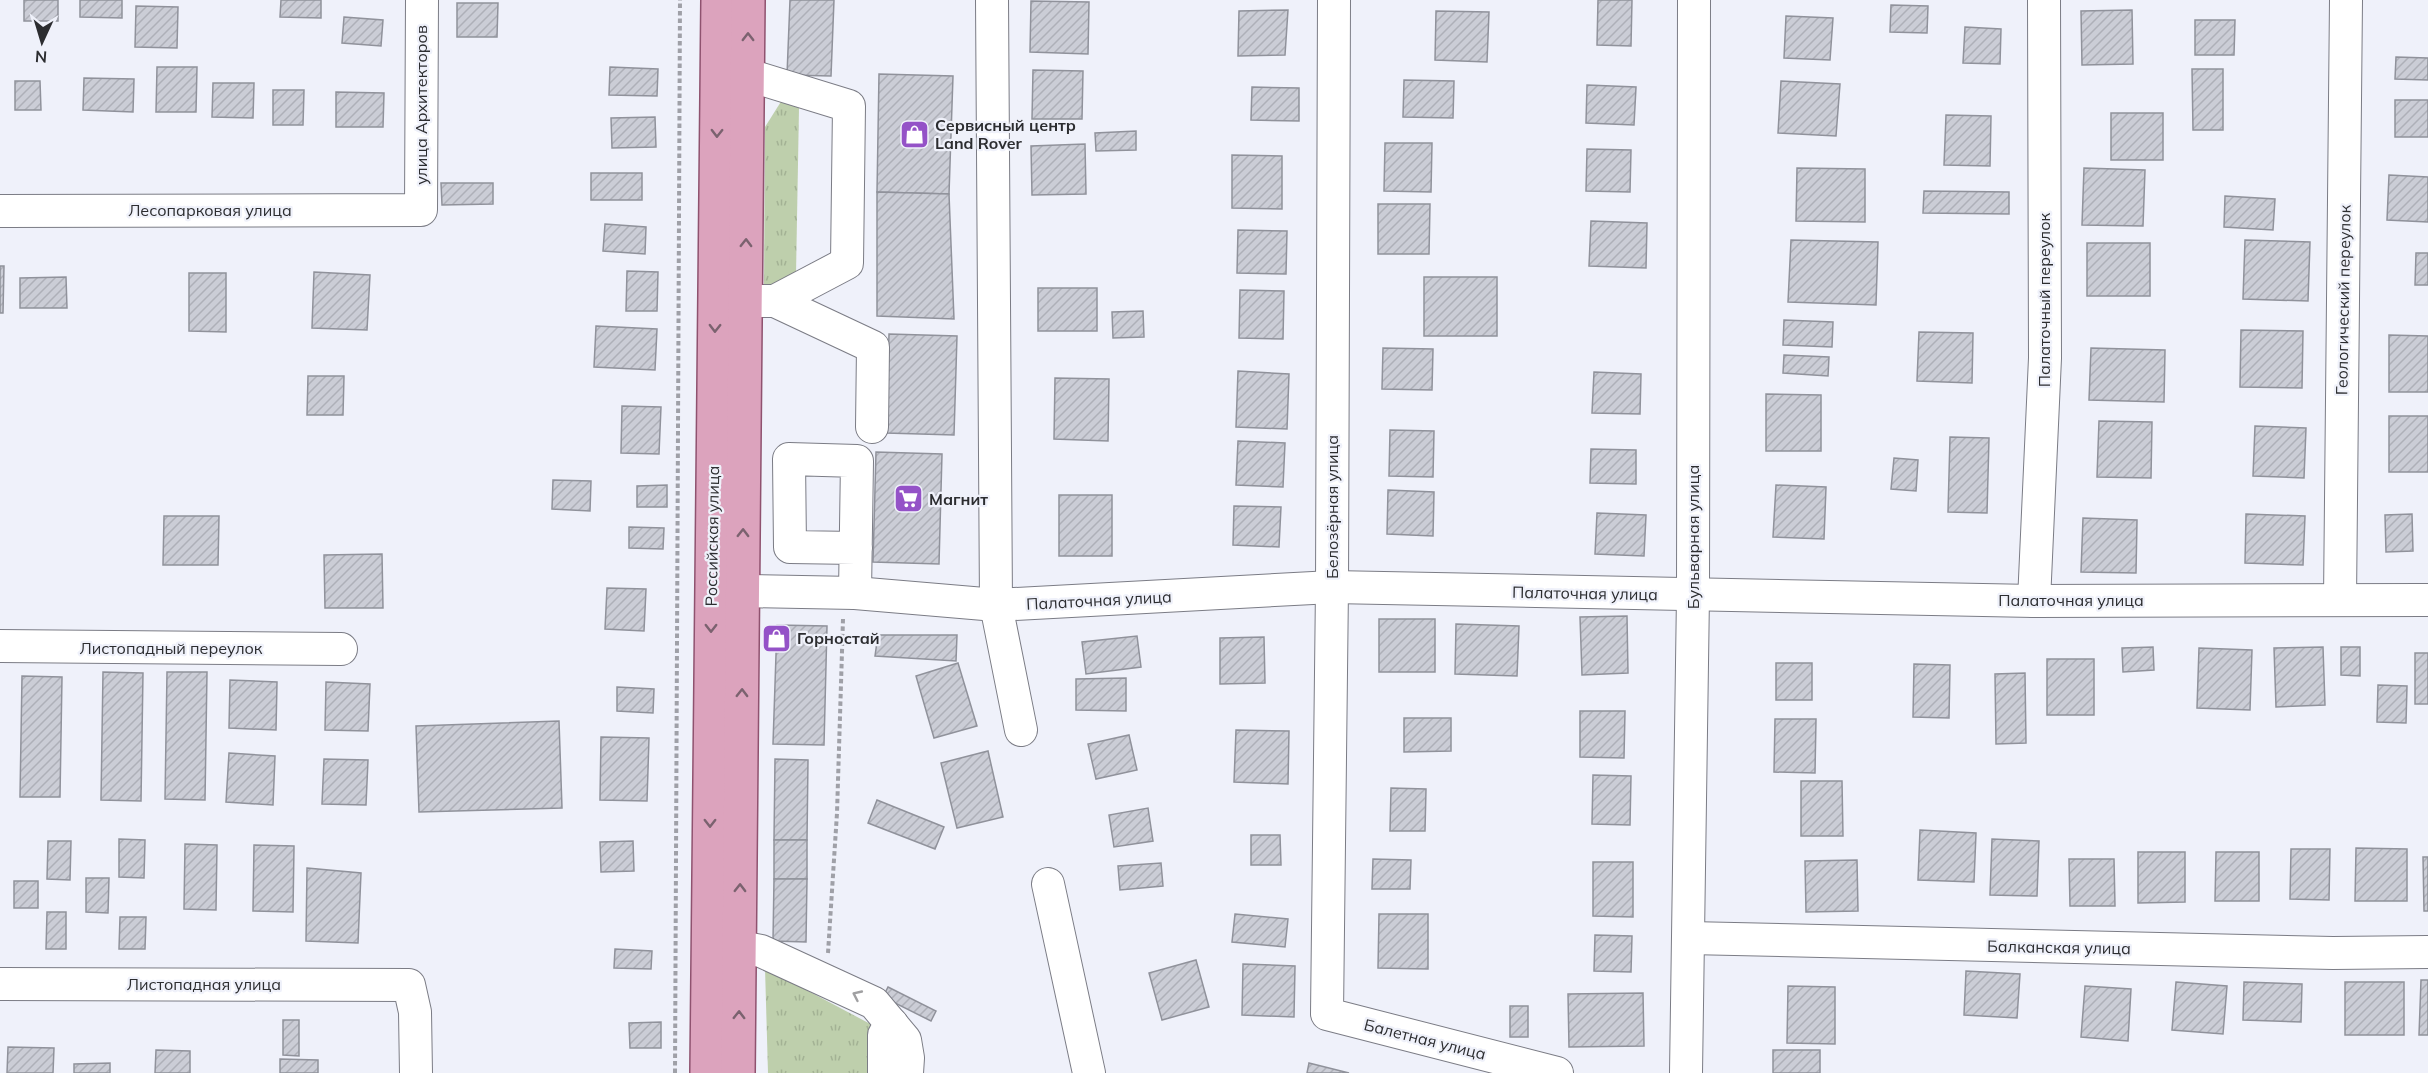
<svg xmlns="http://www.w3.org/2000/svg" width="2428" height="1073" font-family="Mulish,sans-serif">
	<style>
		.grass { fill: url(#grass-tufts) }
		.building { fill: url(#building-hatch); stroke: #90929b; stroke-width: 1.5 }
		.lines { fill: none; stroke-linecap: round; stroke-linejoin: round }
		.minor-casing { stroke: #7b7c85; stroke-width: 34 }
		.major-casing { stroke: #8f526f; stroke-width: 36 }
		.path { stroke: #9fa0a7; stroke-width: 4; stroke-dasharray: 4.5 3; stroke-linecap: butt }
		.minor { stroke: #fff; stroke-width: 32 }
		.major { stroke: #dca3bd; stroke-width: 33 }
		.oneway { stroke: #7b626f }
		.oneway2 { stroke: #a0a0a2 }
		.labels { text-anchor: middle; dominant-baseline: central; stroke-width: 4.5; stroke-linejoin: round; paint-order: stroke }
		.street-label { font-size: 16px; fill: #2c2d30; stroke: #eff1fa }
		.poi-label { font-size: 16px; font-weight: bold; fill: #2c2d30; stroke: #eff1fa; text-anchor: start }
	</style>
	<defs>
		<pattern id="grass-tufts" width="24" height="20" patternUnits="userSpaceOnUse" patternTransform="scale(1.5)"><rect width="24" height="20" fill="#becfac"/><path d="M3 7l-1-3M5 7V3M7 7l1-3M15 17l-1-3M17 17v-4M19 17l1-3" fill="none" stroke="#a3b294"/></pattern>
		<pattern id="building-hatch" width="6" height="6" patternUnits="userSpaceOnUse" patternTransform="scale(1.5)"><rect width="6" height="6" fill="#cbcdd6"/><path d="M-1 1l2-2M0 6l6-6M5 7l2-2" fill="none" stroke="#aeb0b8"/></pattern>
	</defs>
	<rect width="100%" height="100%" fill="#eff1fa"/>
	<!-- grass -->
	<g class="grass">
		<polygon points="782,100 799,108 796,275 780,287 764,284 765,127"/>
		<polygon points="765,968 876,1027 875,1073 768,1073"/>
	</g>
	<!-- building -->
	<g class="building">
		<rect x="24" y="0" width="34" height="21"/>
		<polygon points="80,0 122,0 122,18 80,17"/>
		<polygon points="281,0 321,0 321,18 280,17"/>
		<polygon points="790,0 834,0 831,76 787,75"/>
		<polygon points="1598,0 1632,0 1631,46 1597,45"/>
		<polygon points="1031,1 1089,2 1088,54 1030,52"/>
		<polygon points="457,3 498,3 497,37 457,37"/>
		<polygon points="1891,5 1928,6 1927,33 1890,32"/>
		<polygon points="136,6 178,7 177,48 135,47"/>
		<polygon points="1288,10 1285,55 1238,56 1239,11"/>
		<polygon points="2132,10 2133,64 2082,65 2081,11"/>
		<polygon points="1436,11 1489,12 1487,62 1435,60"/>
		<polygon points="1786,16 1833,18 1830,60 1784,58"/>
		<polygon points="344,17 383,20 381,46 342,43"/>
		<polygon points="2195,20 2235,20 2234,55 2195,55"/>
		<polygon points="1965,27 2001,29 2000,64 1963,63"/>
		<polygon points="2396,57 2428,58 2428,80 2395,79"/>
		<polygon points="157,67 197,67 196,112 156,112"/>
		<polygon points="610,67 658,69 657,96 609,95"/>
		<polygon points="2192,69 2223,69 2223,130 2193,130"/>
		<polygon points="1033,70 1083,71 1082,119 1032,119"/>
		<polygon points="879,74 953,76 949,194 877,192"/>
		<polygon points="84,78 134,79 133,112 83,110"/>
		<polygon points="1404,80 1454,81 1453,118 1403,117"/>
		<polygon points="15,81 40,81 41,110 15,110"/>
		<polygon points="1781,81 1840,84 1836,136 1778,133"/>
		<polygon points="213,83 254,83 253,118 212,117"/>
		<polygon points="1587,85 1636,87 1634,125 1586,123"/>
		<polygon points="1252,87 1299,88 1299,121 1251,120"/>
		<polygon points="273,90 304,90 303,125 273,125"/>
		<polygon points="336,92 384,93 383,127 336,127"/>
		<rect x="2395" y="100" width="33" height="37"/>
		<rect x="2111" y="113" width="52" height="47"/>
		<polygon points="1946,115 1991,116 1990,166 1944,165"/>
		<polygon points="655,117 656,147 612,148 611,118"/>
		<polygon points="1136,131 1136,150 1096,151 1095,133"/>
		<polygon points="1385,143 1432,143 1431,192 1384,191"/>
		<polygon points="1085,144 1086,194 1032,195 1031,146"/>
		<polygon points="1587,149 1631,150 1630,192 1586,191"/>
		<polygon points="1232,155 1282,156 1282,209 1232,208"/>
		<polygon points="1797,168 1865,169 1865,222 1796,221"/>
		<polygon points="2084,168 2145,170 2143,226 2082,225"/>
		<rect x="591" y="173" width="51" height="27"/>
		<polygon points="2389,175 2428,177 2428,222 2387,220"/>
		<polygon points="441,183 493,183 493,204 442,205"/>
		<polygon points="1924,191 2009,192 2009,214 1923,213"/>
		<polygon points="877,192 949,194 954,319 877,316"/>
		<polygon points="2225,196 2275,199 2273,230 2224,227"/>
		<polygon points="1378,204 1430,204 1429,254 1378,254"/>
		<polygon points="1591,221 1647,223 1646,268 1589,266"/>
		<polygon points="605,224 646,227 645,254 603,251"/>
		<polygon points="1238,230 1287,231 1286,274 1237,273"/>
		<polygon points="1791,240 1878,242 1876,305 1788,302"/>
		<polygon points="2245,240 2310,242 2308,301 2243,299"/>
		<rect x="2087" y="243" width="63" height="53"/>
		<polygon points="2416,253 2428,253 2428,285 2415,285"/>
		<polygon points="0,266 4,266 3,313 0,313"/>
		<polygon points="627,271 658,272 657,311 626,311"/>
		<polygon points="314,272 370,275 367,330 312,328"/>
		<polygon points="189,273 226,273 226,332 189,331"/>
		<polygon points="66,277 67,308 20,308 20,278"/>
		<rect x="1424" y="277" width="73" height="59"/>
		<rect x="1038" y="288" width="59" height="43"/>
		<polygon points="1240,290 1284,291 1283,339 1239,338"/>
		<polygon points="1143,311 1144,337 1113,338 1112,312"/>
		<polygon points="1784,320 1833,322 1832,347 1783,345"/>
		<polygon points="596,326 657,329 655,370 594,367"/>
		<polygon points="2241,330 2303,331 2302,388 2240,387"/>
		<polygon points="1919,332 1973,333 1972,383 1917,381"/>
		<polygon points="889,334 957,336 954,435 886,433"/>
		<polygon points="2389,335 2428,336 2428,392 2389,392"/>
		<polygon points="1383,348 1433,349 1432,390 1382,389"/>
		<polygon points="2091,348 2165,350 2164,402 2089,400"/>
		<polygon points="1784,355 1829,357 1828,376 1783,373"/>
		<polygon points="1238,371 1289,374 1287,429 1236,427"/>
		<polygon points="1594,372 1641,374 1640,414 1592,413"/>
		<polygon points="308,376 344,376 343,415 307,415"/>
		<polygon points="1055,378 1109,379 1108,441 1054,439"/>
		<polygon points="1766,394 1821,395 1821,451 1766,451"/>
		<polygon points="622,406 661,407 659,454 621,453"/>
		<rect x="2389" y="416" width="39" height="56"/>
		<polygon points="2099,421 2152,422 2151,478 2097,477"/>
		<polygon points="2255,426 2306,428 2304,478 2253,476"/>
		<polygon points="1390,430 1434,431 1433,477 1389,476"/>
		<polygon points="1950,437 1989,438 1987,513 1948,512"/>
		<polygon points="1238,441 1285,443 1283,487 1236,485"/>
		<polygon points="1591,449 1636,450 1636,484 1590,483"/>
		<polygon points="876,452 942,454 939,564 873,562"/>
		<polygon points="1894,458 1918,460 1916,491 1891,489"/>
		<polygon points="553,480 591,481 590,511 552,509"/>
		<polygon points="667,485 667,507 637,507 637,486"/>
		<polygon points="1776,485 1826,487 1824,539 1773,537"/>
		<polygon points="1388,490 1434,492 1433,536 1387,534"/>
		<rect x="1059" y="495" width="53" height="61"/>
		<polygon points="1234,506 1281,507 1279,547 1233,545"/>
		<polygon points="1597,513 1646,515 1644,556 1595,554"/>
		<polygon points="2246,514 2305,516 2303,565 2245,563"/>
		<polygon points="2412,514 2413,551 2386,552 2385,515"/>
		<polygon points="164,516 219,516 218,565 163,565"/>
		<polygon points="2083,518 2137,520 2136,573 2081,572"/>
		<polygon points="629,527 664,528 663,549 629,548"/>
		<polygon points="382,554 383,608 325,608 324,555"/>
		<polygon points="607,588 646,589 644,631 605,629"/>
		<polygon points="1627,616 1628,673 1582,675 1580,617"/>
		<rect x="1379" y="619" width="56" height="53"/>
		<polygon points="1456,624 1519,626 1517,676 1455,674"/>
		<polygon points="777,625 827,626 824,745 773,744"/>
		<polygon points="878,635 957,635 956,661 875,656"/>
		<polygon points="1137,636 1141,667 1086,674 1082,642"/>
		<polygon points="1264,637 1265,683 1220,684 1220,638"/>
		<polygon points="2153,647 2154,670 2123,672 2122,648"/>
		<polygon points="2323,647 2325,705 2276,707 2274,648"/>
		<polygon points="2341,647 2360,647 2360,676 2341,675"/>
		<polygon points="2199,648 2252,650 2250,710 2197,708"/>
		<rect x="2415" y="653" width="13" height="51"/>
		<rect x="2047" y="659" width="47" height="56"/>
		<polygon points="958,663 977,726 934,738 916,676"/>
		<rect x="1776" y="663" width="36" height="37"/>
		<polygon points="1914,664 1950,665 1949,718 1913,717"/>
		<polygon points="103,672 143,673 141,801 101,800"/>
		<polygon points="167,672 207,672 205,800 165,799"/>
		<polygon points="2025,673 2026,743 1996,744 1995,674"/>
		<polygon points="22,676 62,677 60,797 20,797"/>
		<polygon points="1126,678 1126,711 1076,710 1076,679"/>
		<polygon points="230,680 277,682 276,730 229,728"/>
		<polygon points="326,682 370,684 368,731 325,730"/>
		<polygon points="2378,685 2407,686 2406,723 2377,722"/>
		<polygon points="617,687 654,689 653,713 617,711"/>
		<polygon points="1580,711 1625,711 1624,758 1580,757"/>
		<polygon points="1404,718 1451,718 1451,751 1404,752"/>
		<polygon points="1775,719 1816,719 1815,773 1774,772"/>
		<polygon points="559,721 562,808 419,812 416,726"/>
		<polygon points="1236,730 1289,731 1288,784 1234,782"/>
		<polygon points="1129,735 1137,770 1096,779 1088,744"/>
		<polygon points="601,737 649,738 647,801 600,800"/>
		<polygon points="988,751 1003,817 957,828 941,763"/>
		<polygon points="229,753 275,756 273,805 226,802"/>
		<polygon points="324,759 368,760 366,805 322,804"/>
		<polygon points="775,759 808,760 807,840 774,840"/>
		<polygon points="1593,775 1631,776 1630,825 1592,824"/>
		<polygon points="1801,781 1842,781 1843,836 1801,836"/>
		<polygon points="1391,788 1426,789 1425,831 1390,831"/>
		<polygon points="877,800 944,827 935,849 868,823"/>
		<polygon points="1148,808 1153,841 1114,847 1109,815"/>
		<polygon points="1920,830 1976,833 1974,882 1918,880"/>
		<polygon points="1251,835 1280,835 1281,865 1251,865"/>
		<polygon points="119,839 145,840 144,878 119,877"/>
		<polygon points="1992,839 2039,841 2037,896 1990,895"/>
		<rect x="774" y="840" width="33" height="39"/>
		<polygon points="48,841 71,841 70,880 47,879"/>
		<polygon points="633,841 634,871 601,872 600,842"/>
		<polygon points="185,844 217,845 216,910 184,909"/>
		<polygon points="254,845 294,846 293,912 253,911"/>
		<polygon points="2356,848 2407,849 2407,901 2355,901"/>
		<polygon points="2291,849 2330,849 2329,900 2290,899"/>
		<polygon points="2138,852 2185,852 2185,902 2138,903"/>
		<polygon points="2216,852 2259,852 2259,901 2215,901"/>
		<polygon points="2423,857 2428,857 2428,911 2424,911"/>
		<polygon points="1373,859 1411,860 1410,889 1372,889"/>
		<polygon points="2069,859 2114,859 2115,906 2070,906"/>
		<polygon points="1857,860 1858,911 1806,912 1805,861"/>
		<polygon points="1593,862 1633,862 1633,917 1593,916"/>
		<polygon points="1161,863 1163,886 1120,890 1118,866"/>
		<polygon points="307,868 361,873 358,943 306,941"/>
		<polygon points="86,878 109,878 108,913 86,912"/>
		<polygon points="774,879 807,879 806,942 773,941"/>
		<rect x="14" y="881" width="24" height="27"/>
		<polygon points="47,912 66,912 66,949 46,949"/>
		<polygon points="1235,914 1288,919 1285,947 1232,942"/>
		<polygon points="1379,914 1428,914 1428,969 1378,968"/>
		<polygon points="120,917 146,917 145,949 119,949"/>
		<polygon points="1595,935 1632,936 1631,972 1594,971"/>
		<polygon points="615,949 652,951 651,969 614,968"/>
		<polygon points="1196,960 1209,1007 1162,1020 1149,973"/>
		<polygon points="1243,964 1295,966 1294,1017 1242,1015"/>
		<polygon points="1966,971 2020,974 2017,1018 1964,1015"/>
		<polygon points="2421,980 2428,980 2428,1035 2419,1035"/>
		<polygon points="2176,982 2227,986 2223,1034 2172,1030"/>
		<polygon points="2244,982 2302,984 2301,1022 2243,1020"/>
		<rect x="2345" y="982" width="59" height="53"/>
		<polygon points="1788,986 1835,987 1835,1044 1787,1043"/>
		<polygon points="2085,986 2131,989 2128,1041 2081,1037"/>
		<polygon points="888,987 936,1011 931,1021 883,997"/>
		<polygon points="1643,993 1644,1046 1569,1047 1568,994"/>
		<rect x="1510" y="1006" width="18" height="31"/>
		<polygon points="283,1020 299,1020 299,1056 283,1055"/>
		<polygon points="661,1022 661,1048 630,1048 629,1023"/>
		<polygon points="8,1047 54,1048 53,1073 7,1073"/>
		<polygon points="156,1050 190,1051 190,1073 155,1073"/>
		<rect x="1773" y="1050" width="47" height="23"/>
		<polygon points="280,1059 318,1060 318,1073 280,1073"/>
		<polygon points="110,1063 110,1073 74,1073 74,1064"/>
		<polygon points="1309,1063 1349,1073 1307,1073"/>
	</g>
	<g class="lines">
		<defs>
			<g id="minor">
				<polyline points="992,0 996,605 1021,730"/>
				<polyline points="1334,0 1332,587 1327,1014 1557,1073"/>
				<polyline points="0,211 421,210 422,0"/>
				<polyline points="746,301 775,301 847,263 849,106 748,75"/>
				<polyline points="775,301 873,347 872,427"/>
				<polyline points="743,591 855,593 996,605 1332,587 2034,601 2428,600"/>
				<polyline points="855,593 857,461 789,459 790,547 856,548"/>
				<polyline points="2340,600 2346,0"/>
				<polyline points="2034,601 2045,358 2044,0"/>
				<polyline points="0,646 341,649"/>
				<polyline points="1048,884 1089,1073"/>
				<polyline points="1689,938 2333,953 2428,952"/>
				<polyline points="740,947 761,951 874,1003 905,1040 908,1058 907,1073"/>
				<polyline points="0,984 409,985 415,1012 416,1073"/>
				<polyline points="884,1073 884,1035 892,1024"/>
				<polyline points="1686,1073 1693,595 1694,0"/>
			</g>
			<g id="major">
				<polyline points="707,1073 718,0"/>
				<polyline points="738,1073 748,0"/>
			</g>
		</defs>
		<!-- minor casing -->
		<use href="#minor" class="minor-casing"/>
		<!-- major casing -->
		<use href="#major" class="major-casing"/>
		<!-- path -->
		<g class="path">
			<polyline points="828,953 837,813 843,619"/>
			<polyline points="675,1073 680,0"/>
		</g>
		<!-- minor -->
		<use href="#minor" class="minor"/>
		<!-- major -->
		<use href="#major" class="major"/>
	</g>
	<!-- one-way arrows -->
	<defs><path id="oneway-chevron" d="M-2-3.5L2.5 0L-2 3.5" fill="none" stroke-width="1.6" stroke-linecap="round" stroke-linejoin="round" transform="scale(1.5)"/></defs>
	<g class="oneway">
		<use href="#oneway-chevron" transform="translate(748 37) rotate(-90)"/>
		<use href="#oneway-chevron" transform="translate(717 133) rotate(91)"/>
		<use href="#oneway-chevron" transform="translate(746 243) rotate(-89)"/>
		<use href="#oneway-chevron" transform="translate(715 328) rotate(91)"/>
		<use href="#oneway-chevron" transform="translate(743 533) rotate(-89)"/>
		<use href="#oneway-chevron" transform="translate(711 628) rotate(90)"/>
		<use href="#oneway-chevron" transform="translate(742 693) rotate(-89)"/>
		<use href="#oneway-chevron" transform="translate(710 823) rotate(90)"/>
		<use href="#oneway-chevron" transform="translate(740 888) rotate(-89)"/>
		<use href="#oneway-chevron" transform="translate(739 1015) rotate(-89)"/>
	</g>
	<use class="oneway2" href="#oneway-chevron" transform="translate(857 995) rotate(-155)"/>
	<!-- icons -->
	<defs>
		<symbol id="shop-square" viewBox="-11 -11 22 22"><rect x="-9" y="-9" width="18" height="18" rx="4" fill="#9452c7" stroke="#eff1fa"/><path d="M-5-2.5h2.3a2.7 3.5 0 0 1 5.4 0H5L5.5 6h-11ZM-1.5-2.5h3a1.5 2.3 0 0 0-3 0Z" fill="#fff"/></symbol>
		<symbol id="supermarket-square" viewBox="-11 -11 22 22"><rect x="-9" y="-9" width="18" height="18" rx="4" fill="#9452c7" stroke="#eff1fa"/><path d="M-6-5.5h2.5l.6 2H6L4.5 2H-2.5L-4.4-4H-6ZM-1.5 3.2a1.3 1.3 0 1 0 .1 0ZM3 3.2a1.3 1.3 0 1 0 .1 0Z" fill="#fff"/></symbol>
	</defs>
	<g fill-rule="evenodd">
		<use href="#shop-square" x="898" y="118" width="33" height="33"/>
		<use href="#supermarket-square" x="892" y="482" width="33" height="33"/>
		<use href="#shop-square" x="760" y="622" width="33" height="33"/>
	</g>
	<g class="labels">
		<!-- street labels -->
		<g class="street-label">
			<text transform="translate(421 105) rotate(-90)">улица Архитекторов</text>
			<text x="210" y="210">Лесопарковая улица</text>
			<text transform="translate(2044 300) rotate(-90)">Палаточный переулок</text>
			<text transform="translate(2343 300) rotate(-89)">Геологический переулок</text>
			<text transform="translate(1332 507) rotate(-90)">Белозёрная улица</text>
			<text transform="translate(712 536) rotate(-89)">Российская улица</text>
			<text transform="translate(1693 537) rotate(-90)">Бульварная улица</text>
			<text transform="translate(1585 593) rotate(1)">Палаточная улица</text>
			<text transform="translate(1099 600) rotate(-3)">Палаточная улица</text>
			<text x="2071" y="600">Палаточная улица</text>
			<text x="171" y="648">Листопадный переулок</text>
			<text transform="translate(2059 947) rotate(1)">Балканская улица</text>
			<text x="204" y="984">Листопадная улица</text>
			<text transform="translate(1425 1039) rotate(14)">Балетная улица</text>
		</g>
		<!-- poi labels -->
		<g class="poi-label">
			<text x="935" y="125">Сервисный центр<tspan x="935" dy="18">Land Rover</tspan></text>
			<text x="929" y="499">Магнит</text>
			<text x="797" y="638">Горностай</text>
		</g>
	</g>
	<!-- north arrow -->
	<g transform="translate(42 42) rotate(184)" stroke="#eff1fa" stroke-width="4.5" paint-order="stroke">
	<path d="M0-4.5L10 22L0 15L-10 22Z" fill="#2c2d30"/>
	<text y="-9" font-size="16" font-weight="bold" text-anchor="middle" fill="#2c2d30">N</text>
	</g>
</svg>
